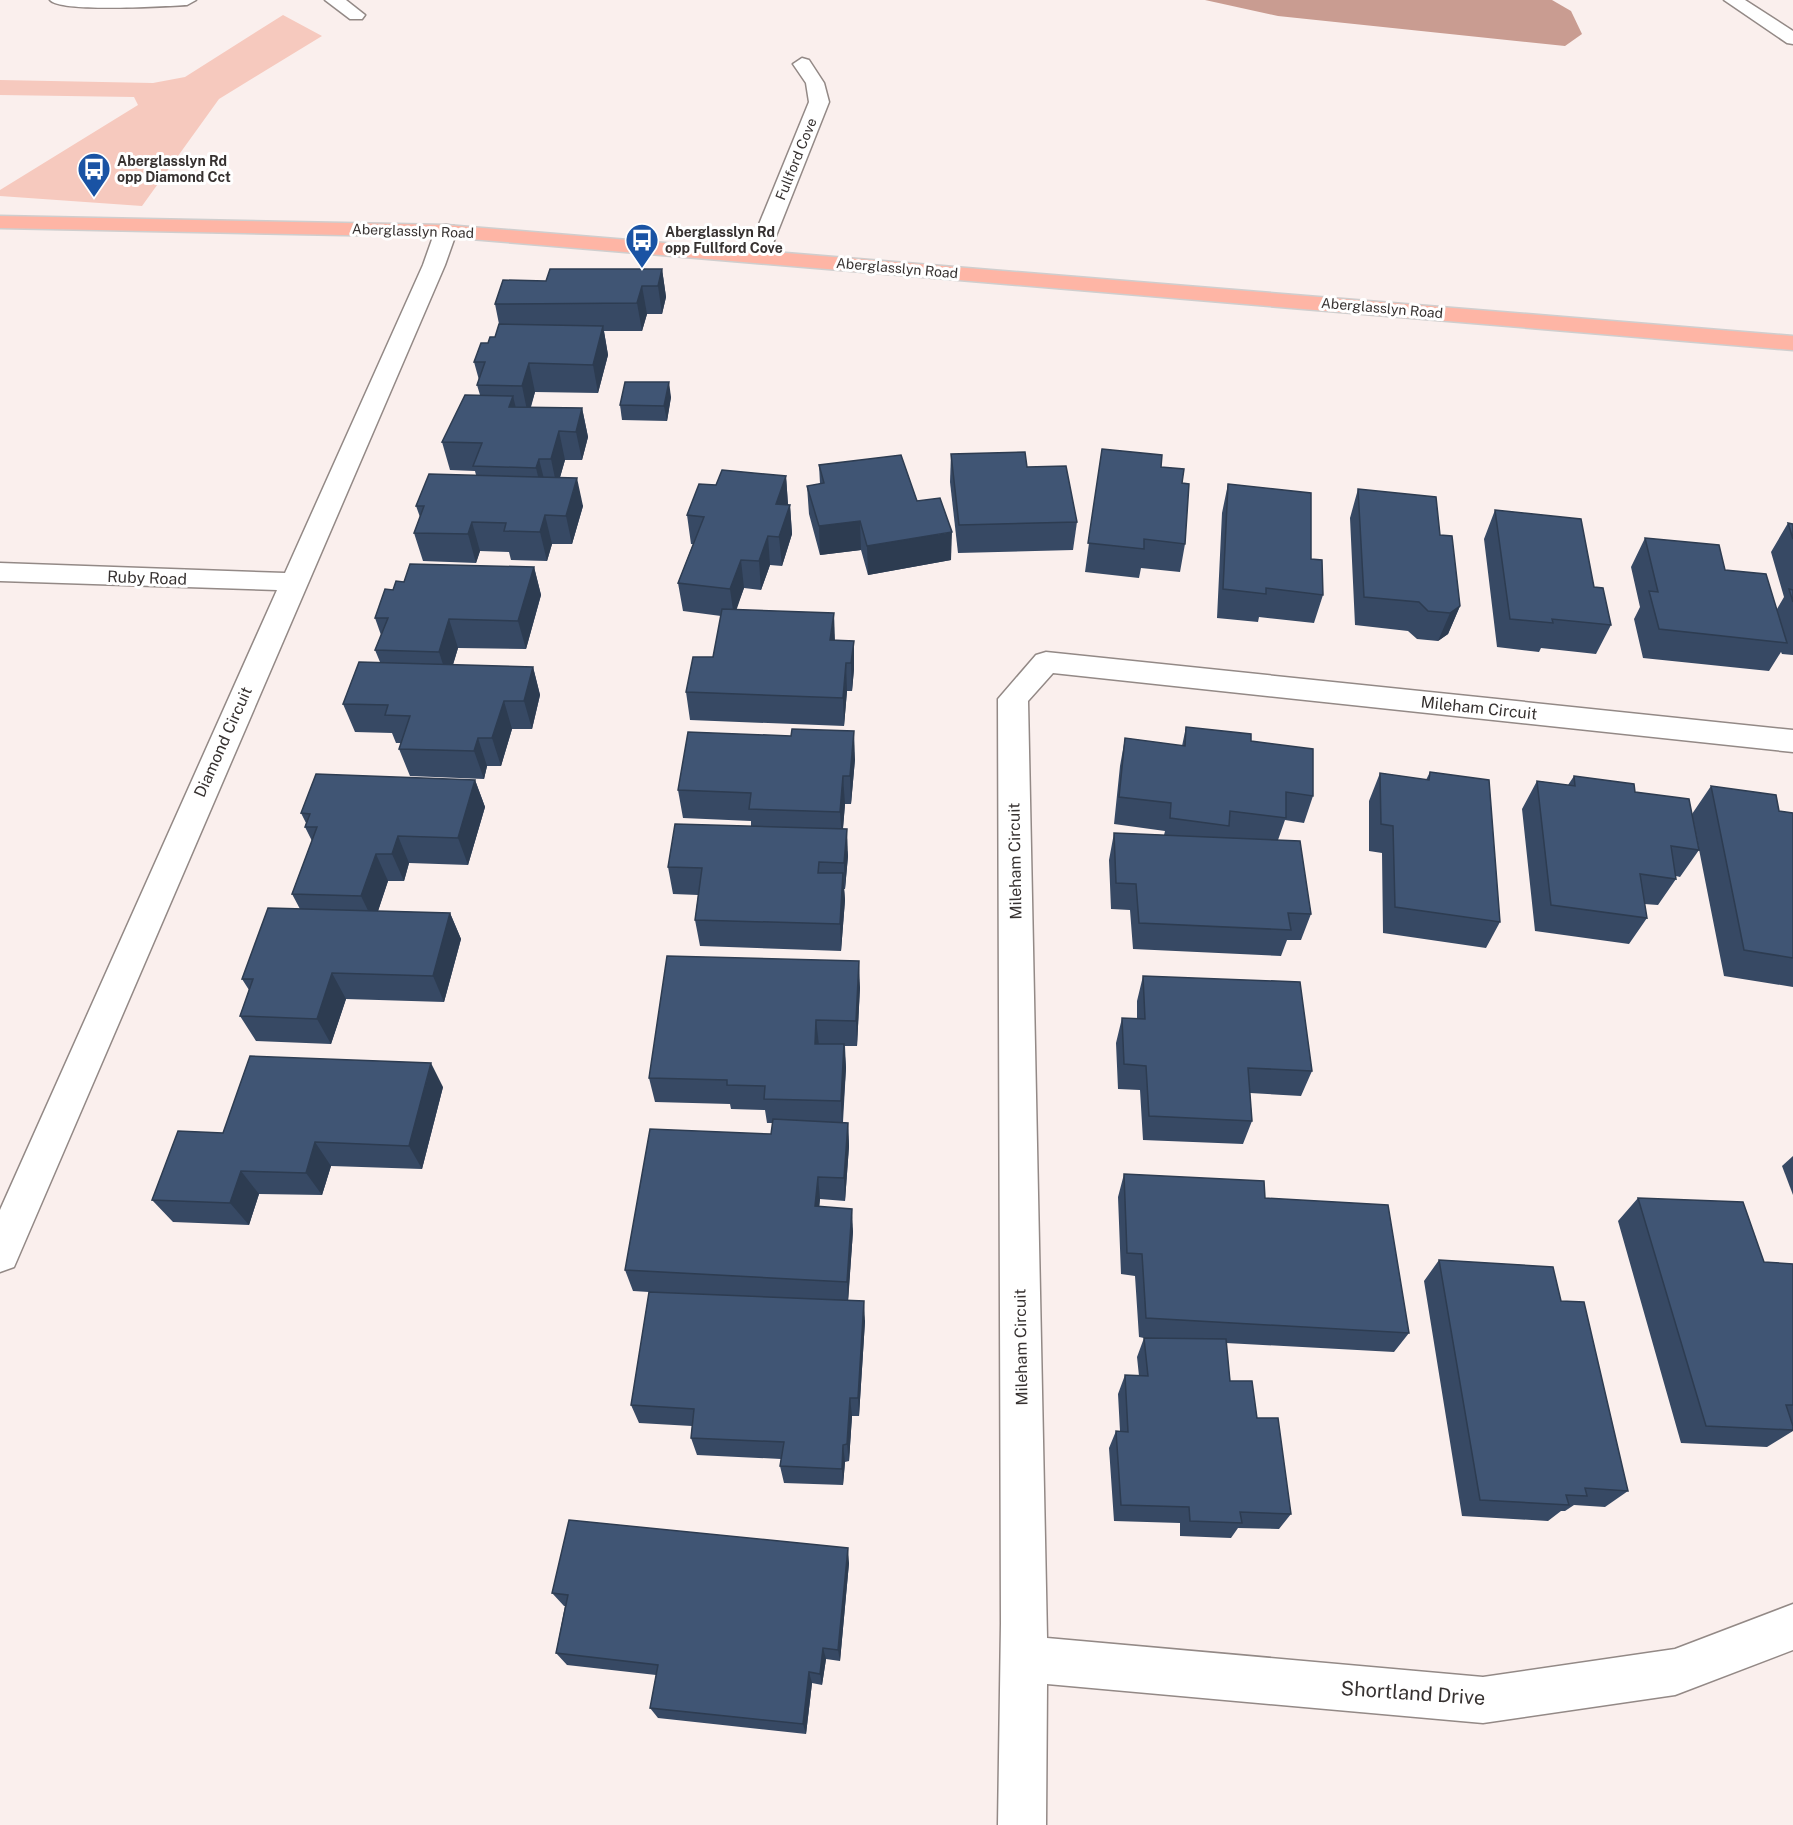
<svg xmlns="http://www.w3.org/2000/svg" width="1793" height="1825" font-family="'Public Sans',sans-serif">
	<style>
		.green { fill: #f6c9be }
		.water { fill: #c99c91 }
		.lines { fill: none; stroke-linecap: round; stroke-linejoin: round }
		.minor-casing { stroke: #938986; stroke-width: 3 }
		.major-casing { stroke: #cfcece; stroke-width: 3 }
		.minor { fill: #fff; fill-rule: evenodd }
		.major { fill: #feb5a5; fill-rule: evenodd }
		.wall { fill: #374964 }
		.shaded-wall { fill: #2d3c51 }
		.building { fill: #405574; stroke: #2d3c51; stroke-width: 1.5 }
		.labels { text-anchor: middle; dominant-baseline: central; stroke-width: 6; stroke-linejoin: round; paint-order: stroke }
		.far-street-label { font-size: 14px; fill: #373231; stroke: #fff }
		.far-poi-label { font-size: 14px; font-weight: bold; fill: #373231; stroke: #fff; text-anchor: start }
		.street-label { font-size: 16px; fill: #373231; stroke: #fff }
		.near-street-label { font-size: 20px; fill: #373231; stroke: #fff }
	</style>
	<rect width="100%" height="100%" fill="#faefed"/>
	<!-- green -->
	<polygon class="green" points="283,15 322,36 219,99 142,206 0,196 0,190 138,105 134,97 0,95 0,80 153,83 185,77"/>
	<!-- water -->
	<polygon class="water" points="1205,0 1552,0 1571,11 1582,34 1565,46 1278,16"/>
	<g class="lines">
		<defs>
			<g id="minor">
				<path d="M50,0H196L187,5C166,6 60,13 50,0Z"/>
				<polygon points="325,0 346,0 365,15 362,19 350,19"/>
				<polygon points="1724,0 1745,0 1793,31 1793,44 1787,43"/>
				<polygon points="802,58 809,60 824,83 829,102 768,256 765,261 749,261 746,256 809,102 806,83 793,64"/>
				<polygon points="446,225 454,226 457,231 445,265 14,1267 0,1272 0,1210 277,590 0,581 0,563 285,573 423,265 435,231 438,226"/>
				<polygon points="1046,652 1793,730 1793,752 1053,673 1028,701 1047,1638 1483,1677 1675,1649 1793,1604 1793,1650 1675,1695 1483,1723 1047,1684 1046,1825 998,1825 1001,1623 998,699 1036,655"/>
			</g>
			<polygon id="major" points="0,216 446,225 1793,336 1793,350 446,237 0,228"/>
		</defs>
		<!-- minor casing -->
		<use href="#minor" class="minor-casing"/>
		<!-- major casing -->
		<use href="#major" class="major-casing"/>
		<!-- minor -->
		<use href="#minor" class="minor"/>
		<!-- major -->
		<use href="#major" class="major"/>
	</g>
	<!-- wall -->
	<g class="wall">
		<polygon points="662,269 666,297 662,314 647,314 642,331 604,331 608,355 598,393 535,392 531,407 582,408 588,437 582,460 565,460 560,477 583,506 572,544 552,544 547,561 511,560 509,552 480,551 476,563 423,561 414,533 420,517 416,506 476,475 475,471 450,470 442,442 480,395 477,385 479,380 474,362 488,343 495,337 499,324 495,304 546,281"/>
		<polygon points="671,397 667,421 622,420 620,405"/>
		<polygon points="1102,449 1161,467 1182,483 1185,544 1180,572 1141,568 1139,578 1085,572"/>
		<polygon points="951,454 1027,467 1077,522 1073,550 958,553 950,482"/>
		<polygon points="819,465 917,501 951,560 868,575 861,550 820,555 809,514 807,486 820,484"/>
		<polygon points="786,476 788,505 790,505 792,534 782,566 770,565 761,590 744,588 736,609 835,640 854,641 854,669 852,691 847,691 844,726 690,720 686,692 713,657 721,616 683,611 678,583 693,544 691,544 687,515 716,485"/>
		<polygon points="1228,484 1311,559 1323,595 1314,623 1259,617 1258,622 1217,618 1222,513"/>
		<polygon points="1358,489 1440,535 1460,606 1448,634 1438,641 1417,639 1408,631 1355,625 1350,518"/>
		<polygon points="1495,510 1594,587 1611,625 1596,654 1541,648 1539,652 1497,647 1484,539"/>
		<polygon points="1788,523 1793,524 1793,655 1782,654 1781,652 1769,671 1643,658 1634,619 1640,607 1631,567 1645,538 1725,570 1777,609 1784,597 1771,552"/>
		<polygon points="534,567 541,595 526,649 458,648 453,665 533,667 540,695 532,729 512,729 501,766 487,766 484,779 410,776 399,749 401,743 396,743 392,733 355,732 343,704 380,662 375,650 381,635 375,618 393,590 404,582"/>
		<polygon points="1186,727 1251,741 1313,796 1304,823 1285,820 1278,840 1311,914 1301,940 1287,940 1281,956 1133,949 1130,910 1111,909 1109,860 1114,833 1164,835 1165,831 1114,824 1120,766 1125,738 1182,746"/>
		<polygon points="855,759 851,804 845,804 843,829 848,856 845,889 844,889 845,900 841,951 700,946 695,920 698,895 673,894 668,867 751,826 751,821 683,818 678,790"/>
		<polygon points="1430,772 1500,922 1486,948 1383,933 1382,853 1369,851 1369,801 1380,773 1426,780"/>
		<polygon points="1574,776 1635,792 1699,850 1680,877 1676,876 1676,879 1658,905 1644,904 1647,918 1629,944 1535,931 1522,809 1537,781 1568,785"/>
		<polygon points="475,780 485,807 468,865 409,863 404,881 388,881 378,911 450,913 461,939 444,1002 346,999 331,1044 256,1041 240,1016 249,990 242,979 300,909 292,894 312,841 305,827 306,823 301,813"/>
		<polygon points="1711,786 1779,811 1793,813 1793,987 1724,976 1692,814"/>
		<polygon points="1143,976 1312,1071 1301,1096 1250,1093 1252,1121 1243,1144 1143,1140 1140,1090 1118,1089 1116,1043 1122,1018 1137,1018 1137,1001"/>
		<polygon points="860,987 857,1046 845,1046 846,1068 843,1122 848,1123 849,1146 845,1201 820,1199 819,1207 853,1231 848,1300 865,1321 859,1416 852,1416 849,1461 845,1462 843,1485 784,1483 780,1466 781,1459 697,1455 691,1438 692,1426 639,1423 631,1405 649,1292 633,1291 625,1270 771,1134 773,1123 767,1123 765,1110 731,1109 730,1104 655,1102 649,1078"/>
		<polygon points="443,1087 422,1169 331,1166 322,1195 259,1194 249,1225 173,1222 152,1200 223,1133"/>
		<polygon points="1793,1156 1793,1195 1782,1166"/>
		<polygon points="1124,1174 1265,1198 1409,1333 1394,1352 1226,1343 1230,1381 1257,1418 1291,1514 1279,1529 1238,1528 1231,1538 1180,1536 1180,1523 1114,1521 1109,1448 1116,1431 1120,1431 1118,1394 1125,1375 1139,1376 1137,1357 1144,1338 1139,1337 1135,1276 1121,1274 1118,1197"/>
		<polygon points="1638,1198 1764,1262 1793,1264 1793,1431 1767,1447 1681,1443 1618,1221"/>
		<polygon points="1439,1260 1561,1301 1628,1491 1605,1507 1574,1505 1565,1511 1561,1511 1548,1521 1462,1516 1424,1281"/>
		<polygon points="849,1563 840,1661 826,1659 822,1685 812,1683 806,1734 658,1718 650,1708 656,1675 567,1665 556,1653 565,1606 564,1606 552,1593"/>
	</g>
	<!-- shaded-wall -->
	<g class="shaded-wall">
		<polygon points="662,269 666,297 662,314 658,286"/>
		<polygon points="642,286 647,314 642,331 637,303"/>
		<polygon points="603,326 608,355 598,393 593,365"/>
		<polygon points="529,363 535,392 528,415 522,386"/>
		<polygon points="669,382 671,397 667,421 664,406"/>
		<polygon points="513,396 520,425 509,407"/>
		<polygon points="582,408 588,437 582,460 576,432"/>
		<polygon points="559,431 565,460 557,488 551,459"/>
		<polygon points="539,459 546,487 543,497 536,468"/>
		<polygon points="786,476 788,505 776,504"/>
		<polygon points="577,478 583,506 572,544 566,516"/>
		<polygon points="790,505 792,534 782,566 779,537"/>
		<polygon points="545,515 552,544 547,561 540,532"/>
		<polygon points="860,521 861,550 820,555 819,526"/>
		<polygon points="472,522 480,551 476,563 468,534"/>
		<polygon points="952,532 951,560 868,575 867,546"/>
		<polygon points="768,536 770,565 761,590 759,561"/>
		<polygon points="741,560 744,588 734,617 730,589"/>
		<polygon points="534,567 541,595 526,649 518,621"/>
		<polygon points="1460,606 1448,634 1438,641 1450,613"/>
		<polygon points="834,613 835,641 830,640"/>
		<polygon points="449,619 458,648 448,680 439,652"/>
		<polygon points="854,641 854,669 852,691 851,663"/>
		<polygon points="846,663 847,691 844,726 843,698"/>
		<polygon points="533,667 540,695 532,729 524,701"/>
		<polygon points="504,701 512,729 501,766 492,738"/>
		<polygon points="854,731 855,759 851,804 850,776"/>
		<polygon points="478,738 487,766 484,779 474,751"/>
		<polygon points="843,776 845,804 842,839 840,812"/>
		<polygon points="475,780 485,807 468,865 458,838"/>
		<polygon points="847,829 848,856 845,889 844,863"/>
		<polygon points="398,836 409,863 404,881 392,854"/>
		<polygon points="376,854 388,881 374,923 361,896"/>
		<polygon points="843,873 845,900 841,951 840,924"/>
		<polygon points="450,913 461,939 444,1002 433,976"/>
		<polygon points="859,961 860,987 857,1046 856,1021"/>
		<polygon points="332,973 346,999 331,1044 317,1019"/>
		<polygon points="816,1020 819,1045 815,1044"/>
		<polygon points="844,1044 846,1068 842,1125 841,1101"/>
		<polygon points="431,1063 443,1087 422,1169 409,1146"/>
		<polygon points="848,1123 849,1146 845,1201 844,1178"/>
		<polygon points="315,1142 331,1166 322,1195 306,1173"/>
		<polygon points="241,1171 259,1194 249,1225 230,1203"/>
		<polygon points="818,1177 820,1199 817,1228 815,1206"/>
		<polygon points="852,1209 853,1231 848,1303 847,1282"/>
		<polygon points="864,1301 865,1321 859,1416 858,1398"/>
		<polygon points="850,1398 852,1416 849,1461 847,1444"/>
		<polygon points="843,1445 845,1462 843,1485 842,1469"/>
		<polygon points="848,1548 849,1563 840,1661 838,1650"/>
		<polygon points="823,1648 826,1659 822,1685 820,1674"/>
		<polygon points="809,1672 812,1683 806,1734 803,1724"/>
	</g>
	<!-- building -->
	<g class="building">
		<polygon points="550,269 662,269 658,286 642,286 637,303 495,304 503,280 546,281"/>
		<polygon points="499,324 603,326 593,365 529,363 522,386 477,385 485,362 474,362 481,343 488,343 490,337 495,337"/>
		<polygon points="625,382 669,382 664,406 620,405"/>
		<polygon points="465,395 513,396 509,407 582,408 576,432 559,431 551,459 539,459 536,468 473,466 482,443 442,442"/>
		<polygon points="1102,449 1162,455 1161,467 1184,469 1182,483 1189,484 1185,544 1144,539 1144,549 1088,543"/>
		<polygon points="1025,452 1027,467 1066,466 1077,522 959,525 951,454"/>
		<polygon points="901,455 917,501 940,498 952,532 867,546 860,521 819,526 807,486 824,483 819,465"/>
		<polygon points="722,470 786,476 776,504 790,505 779,537 768,536 759,561 741,560 730,589 678,583 704,517 687,515 699,484 716,485"/>
		<polygon points="429,474 577,478 566,516 545,515 540,532 504,531 506,523 472,522 468,534 414,533 424,506 416,506"/>
		<polygon points="1228,484 1311,493 1311,559 1322,560 1323,595 1266,588 1266,594 1223,589"/>
		<polygon points="1358,489 1436,497 1440,535 1452,536 1460,606 1450,613 1428,611 1419,602 1364,597"/>
		<polygon points="1495,510 1581,519 1594,587 1603,588 1611,625 1552,619 1553,623 1510,619"/>
		<polygon points="1788,523 1793,524 1793,539"/>
		<polygon points="1645,538 1719,545 1725,570 1766,574 1787,643 1659,629 1649,591 1658,592"/>
		<polygon points="410,564 534,567 518,621 449,619 439,652 375,650 388,618 375,618 385,589 393,590 396,581 404,582"/>
		<polygon points="1789,589 1793,590 1793,602"/>
		<polygon points="722,609 834,613 830,640 854,641 851,663 846,663 843,698 686,692 693,657 713,657"/>
		<polygon points="359,662 533,667 524,701 504,701 492,738 478,738 474,751 399,749 410,716 385,715 388,705 343,704"/>
		<polygon points="1186,727 1251,734 1251,741 1313,749 1313,796 1286,792 1286,818 1230,811 1229,826 1170,818 1171,803 1119,797 1125,738 1185,746"/>
		<polygon points="792,729 854,731 850,776 843,776 840,812 749,809 751,793 678,790 688,732 791,736"/>
		<polygon points="1430,772 1489,780 1500,922 1395,907 1393,826 1381,824 1380,773 1429,780"/>
		<polygon points="316,774 475,780 458,838 398,836 392,854 376,854 361,896 292,894 317,827 305,827 310,814 301,813"/>
		<polygon points="1574,776 1634,784 1635,792 1689,799 1699,850 1671,846 1676,879 1640,874 1647,918 1551,905 1537,781 1575,786"/>
		<polygon points="1711,786 1776,795 1779,811 1793,813 1793,958 1744,950"/>
		<polygon points="675,824 847,829 844,863 819,862 818,873 843,873 840,924 695,920 702,868 668,867"/>
		<polygon points="1114,833 1300,841 1311,914 1288,913 1291,930 1139,923 1136,884 1116,883"/>
		<polygon points="268,908 450,913 433,976 332,973 317,1019 240,1016 253,979 242,979"/>
		<polygon points="667,956 859,961 856,1021 816,1020 815,1044 844,1044 841,1101 764,1099 765,1086 727,1085 727,1080 649,1078"/>
		<polygon points="1143,976 1300,982 1312,1071 1248,1068 1252,1121 1149,1116 1146,1066 1124,1064 1122,1018 1145,1019"/>
		<polygon points="250,1056 431,1063 409,1146 315,1142 306,1173 241,1171 230,1203 152,1200 178,1131 223,1133"/>
		<polygon points="773,1119 848,1123 844,1178 818,1177 815,1206 852,1209 847,1282 625,1270 650,1129 771,1134"/>
		<polygon points="1124,1174 1264,1181 1265,1198 1388,1205 1409,1333 1146,1318 1142,1254 1127,1253"/>
		<polygon points="1638,1198 1743,1202 1764,1262 1793,1264 1793,1405 1786,1405 1793,1426 1793,1430 1706,1426"/>
		<polygon points="1439,1260 1553,1267 1561,1301 1584,1302 1628,1491 1585,1488 1587,1496 1566,1495 1569,1505 1480,1500"/>
		<polygon points="649,1292 864,1301 858,1398 850,1398 847,1444 843,1445 842,1469 780,1466 784,1442 691,1438 694,1409 631,1405"/>
		<polygon points="1144,1338 1226,1339 1230,1381 1252,1381 1257,1418 1278,1418 1291,1514 1240,1512 1242,1523 1190,1521 1189,1507 1121,1505 1116,1431 1128,1432 1125,1375 1148,1376"/>
		<polygon points="569,1520 848,1548 838,1650 823,1648 820,1674 809,1672 803,1724 650,1708 658,1665 556,1653 568,1595 552,1593"/>
	</g>
	<!-- icons -->
	<defs>
		<symbol id="bus-pin" viewBox="-11 -11 22 30"><path d="M0 17L-7.5 6A9.5 9.5 0 1 1 7.5 6Z" fill="#1a53a4" stroke="#fff"/><path d="M-5-6H5V4H4V6H2V4H-2V6H-4V4H-5ZM-3.5-4V0h7V-4ZM-3.5 1.2v1.5H-2V1.2ZM2 1.2v1.5H3.5V1.2Z" fill="#fff"/></symbol>
	</defs>
	<g fill-rule="evenodd">
		<use href="#bus-pin" x="75" y="150" width="38" height="52"/>
		<use href="#bus-pin" x="623" y="221" width="38" height="52"/>
	</g>
	<g class="labels">
		<!-- far-street labels -->
		<g class="far-street-label">
			<text transform="translate(796 159) rotate(-68)">Fullford Cove</text>
			<text transform="translate(413 231) rotate(2)">Aberglasslyn Road</text>
			<text transform="translate(897 268) rotate(5)">Aberglasslyn Road</text>
			<text transform="translate(1382 308) rotate(5)">Aberglasslyn Road</text>
		</g>
		<!-- far-poi labels -->
		<g class="far-poi-label">
			<text x="117" y="161">Aberglasslyn Rd<tspan x="117" dy="16">opp Diamond Cct</tspan></text>
			<text x="665" y="232">Aberglasslyn Rd<tspan x="665" dy="16">opp Fullford Cove</tspan></text>
		</g>
		<!-- street labels -->
		<g class="street-label">
			<text transform="translate(147 578) rotate(2)">Ruby Road</text>
			<text transform="translate(1479 708) rotate(6)">Mileham Circuit</text>
			<text transform="translate(223 742) rotate(-66)">Diamond Circuit</text>
			<text transform="translate(1015 861) rotate(-91)">Mileham Circuit</text>
			<text transform="translate(1021 1347) rotate(-91)">Mileham Circuit</text>
		</g>
		<!-- near-street labels -->
		<g class="near-street-label">
			<text transform="translate(1413 1693) rotate(4)">Shortland Drive</text>
		</g>
	</g>
</svg>
